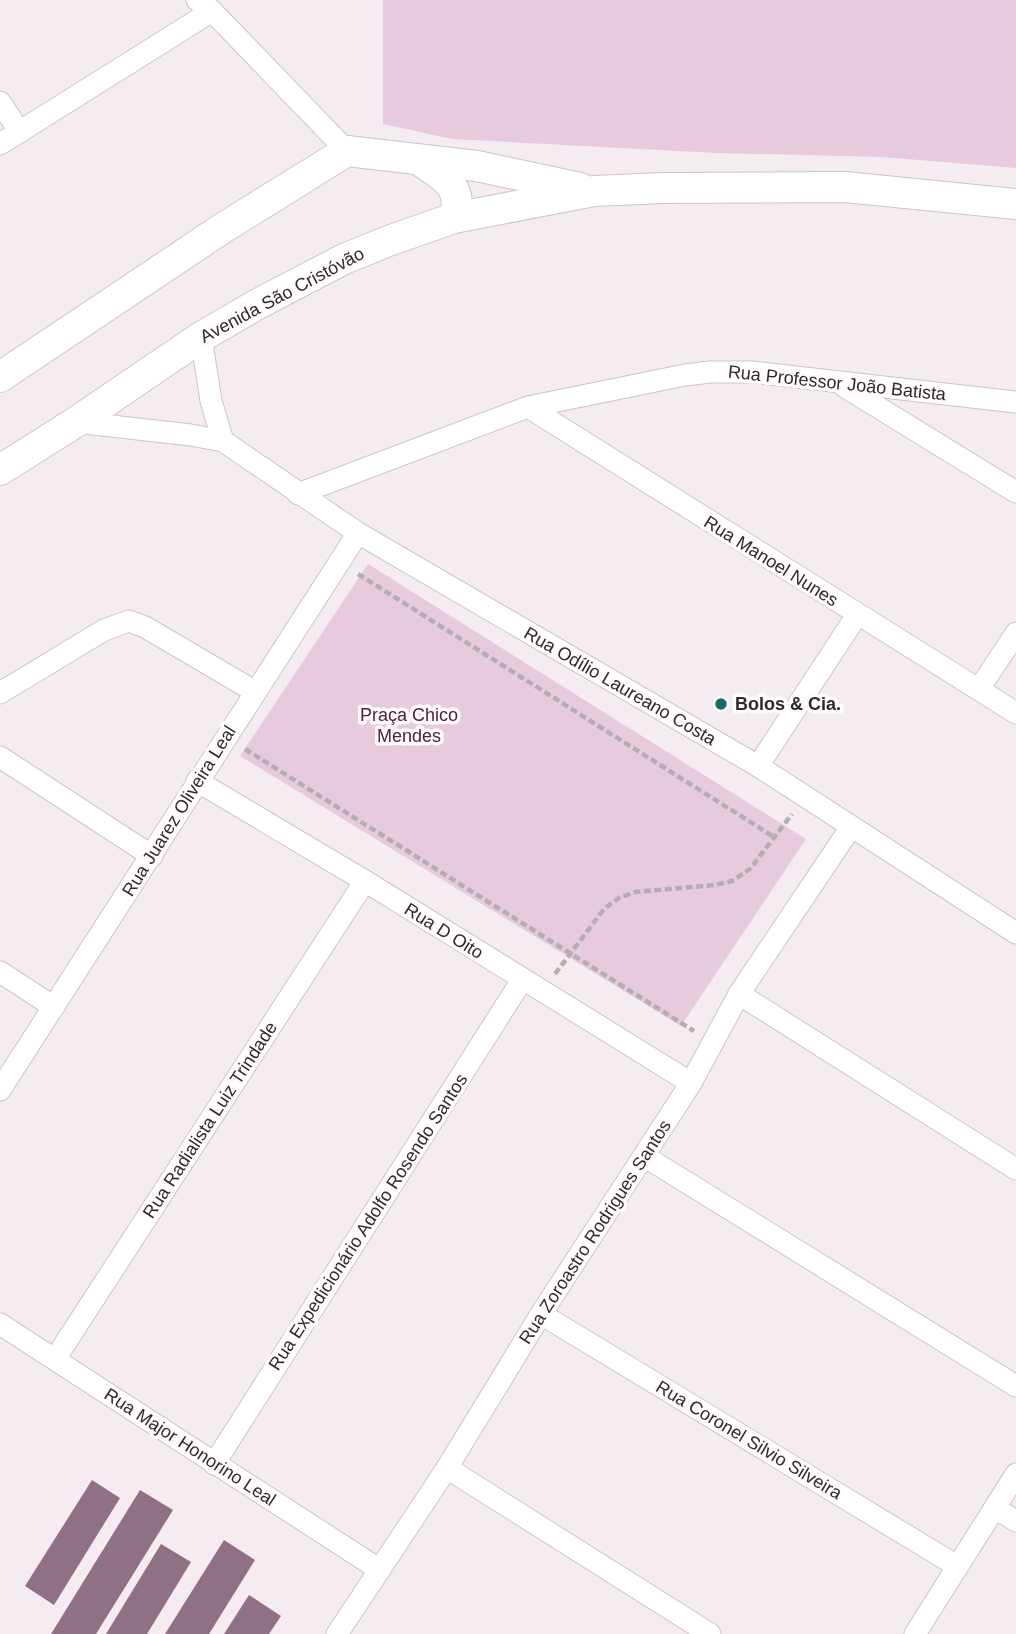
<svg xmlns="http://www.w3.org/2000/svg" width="1016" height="1634" font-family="Arial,sans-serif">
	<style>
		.green { fill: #e7cbdd }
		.building { fill: #907085 }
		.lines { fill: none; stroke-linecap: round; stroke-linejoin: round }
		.street-casing { stroke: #cdc4ca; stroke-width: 23 }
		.secondary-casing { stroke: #cdc4ca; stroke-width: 32 }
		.path { stroke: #b4adb2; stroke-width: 4.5; stroke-dasharray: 7 3.5; stroke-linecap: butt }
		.street { stroke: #fff; stroke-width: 21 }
		.secondary { stroke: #fff; stroke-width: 30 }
		.poi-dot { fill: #1d6864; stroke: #fffbfd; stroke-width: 2.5 }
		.labels { text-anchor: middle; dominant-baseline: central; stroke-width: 7; stroke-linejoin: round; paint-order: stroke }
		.street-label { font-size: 18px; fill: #2d2a2c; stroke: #fffbfd }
		.poi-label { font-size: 18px; font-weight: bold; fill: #2d2a2c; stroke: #fffbfd; text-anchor: start }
		.park-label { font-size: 18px; fill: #4d2141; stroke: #fffbfd }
	</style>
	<rect width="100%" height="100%" fill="#f5ecf2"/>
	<!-- green -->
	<g class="green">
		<polygon points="383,0 1016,0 1016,168 882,157 716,153 452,139 383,124"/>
		<polygon points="368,564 806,839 681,1026 240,756"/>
	</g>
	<!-- building -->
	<g class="building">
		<polygon points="92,1480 120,1498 54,1605 25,1586"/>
		<polygon points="140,1490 173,1510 96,1634 51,1634"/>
		<polygon points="224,1540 255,1560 209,1634 165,1634"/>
		<polygon points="161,1544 191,1562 147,1634 106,1634"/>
		<polygon points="249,1595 281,1616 269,1634 224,1634"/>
	</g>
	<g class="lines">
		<defs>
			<g id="street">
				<polyline points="197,0 212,11 347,151"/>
				<polyline points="0,102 20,132"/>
				<polyline points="0,144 212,11"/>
				<polyline points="201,337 211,401 223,441"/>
				<polyline points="845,387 1016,492"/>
				<polyline points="528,407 1016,713"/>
				<polyline points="76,422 191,435 223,441 358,533 758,766 1016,933"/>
				<polyline points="298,494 528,407 685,375 710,372 752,372 1016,402"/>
				<polyline points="979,689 1016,633"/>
				<polyline points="0,693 104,630 129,621 145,627 254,691"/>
				<polyline points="0,757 152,856"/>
				<polyline points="758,766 857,615"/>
				<polyline points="197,781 365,881 691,1083"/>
				<polyline points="0,972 54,1007"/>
				<polyline points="739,994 1016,1169"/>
				<polyline points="0,1090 358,533"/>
				<polyline points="644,1156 1016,1386"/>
				<polyline points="541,1314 957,1566"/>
				<polyline points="0,1324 380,1570"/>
				<polyline points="55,1359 365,881"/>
				<polyline points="214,1464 522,980"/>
				<polyline points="447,1468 710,1634"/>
				<polyline points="995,1508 1016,1521"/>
				<polyline points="337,1634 447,1468 541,1314 691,1083 739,994 851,827"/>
				<polyline points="915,1634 1016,1474"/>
			</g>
			<g id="secondary">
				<path d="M419,160C442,176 465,186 454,218"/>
				<polyline points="0,377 223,228 347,151 477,166 580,188"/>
				<polyline points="0,470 76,422 201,337 256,305 344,259 391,240 454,218 594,191 663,188 845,187 1016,204"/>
			</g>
		</defs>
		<!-- street casing -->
		<use href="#street" class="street-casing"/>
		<!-- secondary casing -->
		<use href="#secondary" class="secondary-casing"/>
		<!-- path -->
		<g class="path">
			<polyline points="358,574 774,837"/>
			<polyline points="245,749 694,1031"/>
			<polyline points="555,974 604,909 619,898 635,892 715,885 732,881 750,869 792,814"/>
		</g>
		<!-- street -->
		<use href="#street" class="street"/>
		<!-- secondary -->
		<use href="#secondary" class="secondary"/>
	</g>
	<!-- markers -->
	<circle class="poi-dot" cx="721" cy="704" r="7"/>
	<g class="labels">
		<!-- street labels -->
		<g class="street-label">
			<text transform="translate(282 295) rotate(-28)">Avenida São Cristóvão</text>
			<text transform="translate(837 383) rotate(6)">Rua Professor João Batista</text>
			<text transform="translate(771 561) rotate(32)">Rua Manoel Nunes</text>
			<text transform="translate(620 686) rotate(30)">Rua Odílio Laureano Costa</text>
			<text transform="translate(179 811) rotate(-58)">Rua Juarez Oliveira Leal</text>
			<text transform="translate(444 931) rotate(32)">Rua D Oito</text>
			<text transform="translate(210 1120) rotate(-57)">Rua Radialista Luiz Trindade</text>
			<text transform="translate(368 1222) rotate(-57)">Rua Expedicionário Adolfo Rosendo Santos</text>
			<text transform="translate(595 1232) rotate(-57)">Rua Zoroastro Rodrigues Santos</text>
			<text transform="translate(749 1440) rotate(31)">Rua Coronel Silvio Silveira</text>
			<text transform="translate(190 1447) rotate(33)">Rua Major Honorino Leal</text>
		</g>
		<!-- poi labels -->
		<g class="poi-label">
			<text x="735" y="704">Bolos &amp; Cia.</text>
		</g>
		<!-- park labels -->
		<g class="park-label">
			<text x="409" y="715">Praça Chico<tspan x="409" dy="21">Mendes</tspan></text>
		</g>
	</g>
</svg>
